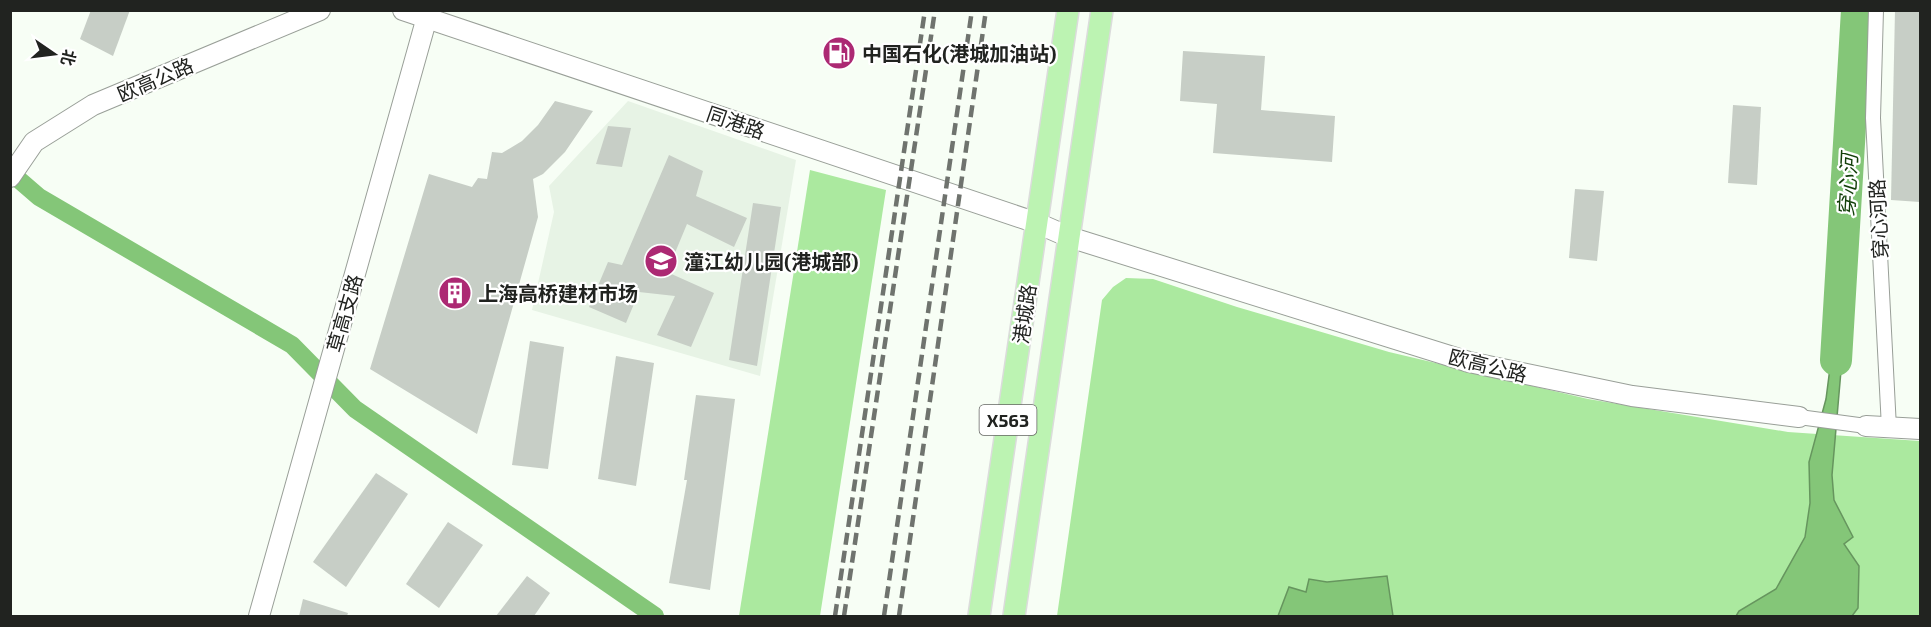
<svg xmlns="http://www.w3.org/2000/svg" width="1931" height="627" font-family="'Exo 2','Noto Sans SC',sans-serif">
	<style>
		.built { fill: #e7f3e5 }
		.green { fill: #abe99f }
		.water { fill: #84c678; stroke: #66955e; stroke-width: 1.5 }
		.lines { fill: none; stroke-linecap: round; stroke-linejoin: round }
		.canal { stroke: #84c678; stroke-width: 18 }
		.river { stroke: #84c678; stroke-width: 32 }
		.building { fill: #c7cec6 }
		.street-casing { stroke: #999f98; stroke-width: 16 }
		.secondary-casing { stroke: #999f98; stroke-width: 22 }
		.primary-casing { stroke: #dbdcdb; stroke-width: 24 }
		.street { stroke: #fff; stroke-width: 14 }
		.secondary { stroke: #fff; stroke-width: 20 }
		.primary { stroke: #bcf3b2; stroke-width: 21 }
		.rail { stroke: #6f736e; stroke-width: 4.5; stroke-dasharray: 12 6; stroke-linecap: butt }
		.labels { text-anchor: middle; dominant-baseline: central; stroke-width: 4.5; stroke-linejoin: round; paint-order: stroke }
		.shield { fill: #fff; stroke: #646563; stroke-width: 1.5 }
		.shield-label { font-size: 18px; font-weight: bold; fill: #212320 }
		.poi-label { font-size: 20px; font-weight: bold; fill: #212320; stroke: #fff; text-anchor: start }
		.street-label { font-size: 20px; fill: #212320; stroke: #fff }
		.water-label { font-size: 21px; font-style: italic; fill: #123f09; stroke: #fff }
	</style>
	<rect width="100%" height="100%" fill="#f7fef5"/>
	<!-- built -->
	<polygon class="built" points="628,101 796,160 760,376 532,310 554,212 549,186"/>
	<!-- green -->
	<g class="green">
		<polygon points="810,170 886,190 820,616 739,616"/>
		<polygon points="1126,278 1153,279 1237,307 1389,352 1588,399 1788,432 1920,441 1920,616 1057,616 1102,300 1113,287"/>
	</g>
	<!-- water -->
	<g class="water">
		<polygon points="1842,359 1832,475 1834,500 1853,537 1844,544 1859,566 1858,608 1852,616 1736,616 1739,611 1776,589 1805,537 1810,503 1809,462 1826,399 1831,360"/>
		<polygon points="1387,576 1393,616 1278,616 1289,587 1306,592 1309,579 1327,582"/>
	</g>
	<g class="lines">
		<!-- canal -->
		<polyline class="canal" points="10,172 39,197 292,345 355,409 655,616"/>
		<!-- river -->
		<polyline class="river" points="1836,360 1857,10"/>
	</g>
	<!-- building -->
	<g class="building">
		<polygon points="91,10 130,10 113,56 80,39"/>
		<polygon points="1895,10 1920,10 1920,202 1891,200"/>
		<polygon points="1183,51 1265,56 1261,110 1335,116 1332,162 1213,153 1217,104 1180,101"/>
		<polygon points="555,101 593,111 565,152 543,174 533,179 538,217 477,434 370,369 429,174 472,187 478,178 487,179 492,152 502,153 522,141 538,125"/>
		<polygon points="1733,105 1761,107 1757,185 1728,183"/>
		<polygon points="608,126 631,128 622,167 596,164"/>
		<polygon points="669,155 703,171 696,196 747,218 734,247 687,224 667,272 714,293 691,347 657,335 675,296 639,292 626,323 589,307 608,262 622,265"/>
		<polygon points="1575,189 1604,191 1597,261 1569,258"/>
		<polygon points="753,203 781,207 757,366 729,360"/>
		<polygon points="530,341 564,347 548,469 512,465"/>
		<polygon points="616,356 654,363 636,486 598,479"/>
		<polygon points="696,395 735,399 710,590 669,583 687,480 684,480"/>
		<polygon points="376,473 408,494 346,587 313,562"/>
		<polygon points="448,522 483,545 439,608 406,584"/>
		<polygon points="527,576 550,593 534,616 496,616"/>
		<polygon points="303,599 348,613 347,616 299,616"/>
	</g>
	<g class="lines">
		<defs>
			<g id="street">
				<polyline points="1876,10 1873,118 1889,428"/>
				<polyline points="1799,417 1866,426"/>
			</g>
			<g id="secondary">
				<polyline points="403,10 1037,223 1069,237 1469,362 1632,396 1799,417"/>
				<polyline points="10,177 34,142 93,105 320,10"/>
				<polyline points="1866,426 1920,429"/>
				<polyline points="259,616 429,10"/>
			</g>
			<g id="primary">
				<polyline points="979,616 1068,10"/>
				<polyline points="1014,616 1102,10"/>
			</g>
		</defs>
		<!-- street casing -->
		<use href="#street" class="street-casing"/>
		<!-- secondary casing -->
		<use href="#secondary" class="secondary-casing"/>
		<!-- primary casing -->
		<use href="#primary" class="primary-casing"/>
		<!-- street -->
		<use href="#street" class="street"/>
		<!-- secondary -->
		<use href="#secondary" class="secondary"/>
		<!-- primary -->
		<use href="#primary" class="primary"/>
		<!-- rail -->
		<g class="rail">
			<polyline points="835,616 925,10"/>
			<polyline points="844,616 935,10"/>
			<polyline points="884,616 972,10"/>
			<polyline points="899,616 986,10"/>
		</g>
	</g>
	<!-- icons -->
	<defs>
		<symbol id="fuel-disc" viewBox="-11 -11 22 22"><circle r="9.5" fill="#ac2973" stroke="#fff"/><path d="M-5.5-6h7V0h2V4h1.3V-2.5L3-4.5l.8-.8L6-3V5H2.5V1h-1V6h-7ZM-4.2-4.7v3.2H.2V-4.7Z" fill="#fff"/></symbol>
		<symbol id="school-disc" viewBox="-11 -11 22 22"><circle r="9.5" fill="#ac2973" stroke="#fff"/><path d="M0-5L7-2L0 1L-7-2ZM-4 1L0 2.5L4 1V4Q0 6-4 4Z" fill="#fff"/></symbol>
		<symbol id="building-disc" viewBox="-11 -11 22 22"><circle r="9.5" fill="#ac2973" stroke="#fff"/><path d="M-4-6H4V6H1V3H-1V6H-4ZM-2.5-4.3h1.7v1.8h-1.7ZM.8-4.3h1.7v1.8H.8ZM-2.5-1h1.7V.8h-1.7ZM.8-1h1.7V.8H.8Z" fill="#fff"/></symbol>
	</defs>
	<g fill-rule="evenodd">
		<use href="#fuel-disc" x="820" y="34" width="38" height="38"/>
		<use href="#school-disc" x="642" y="242" width="38" height="38"/>
		<use href="#building-disc" x="436" y="274" width="38" height="38"/>
	</g>
	<g class="labels">
		<!-- shield labels -->
		<rect class="shield" x="979.5" y="405" width="57" height="30" rx="4.5"/>
		<g class="shield-label">
			<text x="1008" y="420">X563</text>
		</g>
		<!-- poi labels -->
		<g class="poi-label">
			<text x="862" y="53">中国石化(港城加油站)</text>
			<text x="684" y="261">潼江幼儿园(港城部)</text>
			<text x="478" y="293">上海高桥建材市场</text>
		</g>
		<!-- street labels -->
		<g class="street-label">
			<text transform="translate(155 79) rotate(-23)">欧高公路</text>
			<text transform="translate(736 122) rotate(19)">同港路</text>
			<text transform="translate(1878 219) rotate(-93)">穿心河路</text>
			<text transform="translate(344 313) rotate(-74)">草高支路</text>
			<text transform="translate(1024 314) rotate(-82)">港城路</text>
			<text transform="translate(1488 365) rotate(14)">欧高公路</text>
		</g>
		<!-- water labels -->
		<g class="water-label">
			<text transform="translate(1847 185) rotate(-87)">穿心河</text>
		</g>
	</g>
	<!-- border -->
	<rect width="1931" height="627" fill="none" stroke="#212320" stroke-width="24"/>
	<!-- north arrow -->
	<g transform="translate(54 54) rotate(104)" stroke="#ffffff" stroke-width="4.5" paint-order="stroke">
	<path d="M0-4.5L10 22L0 15L-10 22Z" fill="#212320"/>
	<text y="-9" font-size="16" font-weight="bold" text-anchor="middle" fill="#212320">北</text>
	</g>
</svg>
